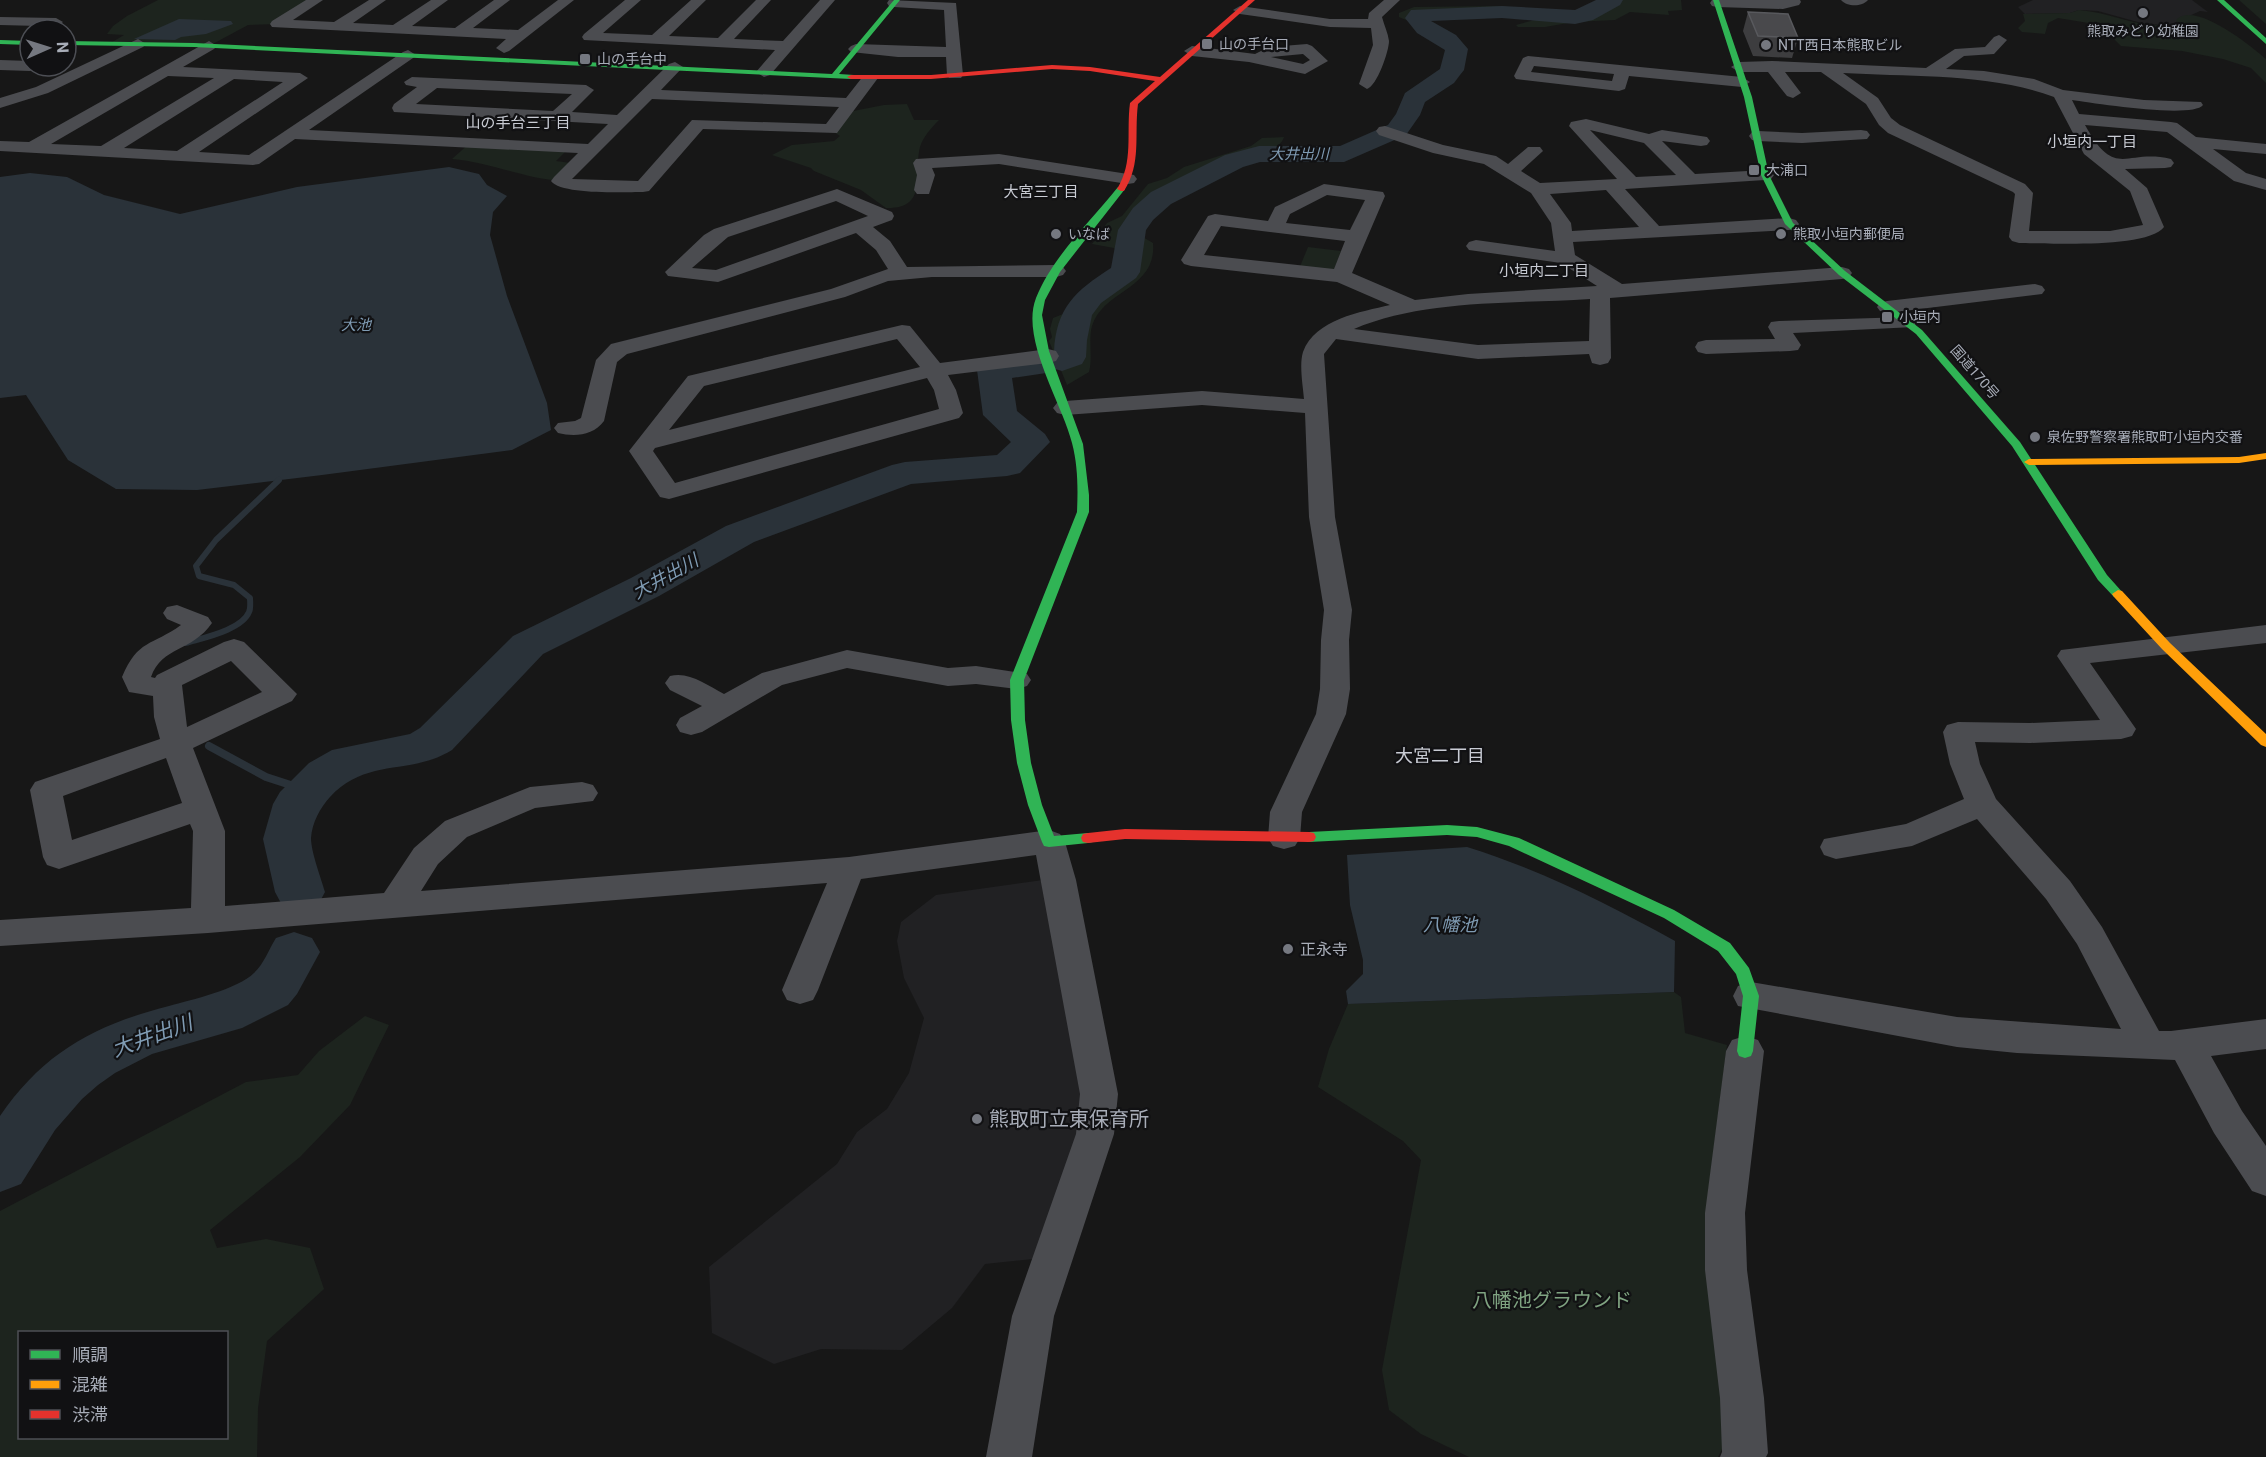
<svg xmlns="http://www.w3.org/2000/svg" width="2266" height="1457" font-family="Roboto,'Noto Sans JP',sans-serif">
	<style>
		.built { fill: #212123 }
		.green { fill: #1d241e; fill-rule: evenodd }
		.water { fill: #2a3239 }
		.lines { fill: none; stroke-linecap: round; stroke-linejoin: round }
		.stream-far1 { stroke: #2a3239; stroke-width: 6 }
		.stream { stroke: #2a3239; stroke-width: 8 }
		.river { fill: #2a3239; fill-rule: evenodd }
		.street { fill: #4b4c50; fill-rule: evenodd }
		.fast { fill: #30b455; fill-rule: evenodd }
		.slow { fill: #ff9f0a; fill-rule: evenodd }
		.jam { fill: #e5322d; fill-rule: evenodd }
		.wall { fill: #3d3d3f }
		.building { fill: #49494c; stroke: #58595d; stroke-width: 1.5 }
		.poi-dot { fill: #757880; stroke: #111113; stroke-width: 2 }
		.labels { text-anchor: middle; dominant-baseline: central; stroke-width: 4.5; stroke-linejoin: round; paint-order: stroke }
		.far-poi-label { font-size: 14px; fill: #a8adb8; stroke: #111113; text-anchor: start }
		.far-street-label { font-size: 14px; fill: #a8adb8; stroke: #111113 }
		.far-neighbourhood-label { font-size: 15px; fill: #c9ccd4; stroke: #111113 }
		.far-water-label { font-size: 15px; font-style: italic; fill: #7f9bb3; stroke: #111113 }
		.poi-label { font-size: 16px; fill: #a8adb8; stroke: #111113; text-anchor: start }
		.water-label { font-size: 18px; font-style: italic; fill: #7f9bb3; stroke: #111113 }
		.neighbourhood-label { font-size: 18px; fill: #c9ccd4; stroke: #111113 }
		.near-poi-label { font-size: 20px; fill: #a8adb8; stroke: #111113; text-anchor: start }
		.near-park-label { font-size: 20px; fill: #7fa381; stroke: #111113 }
		.near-water-label { font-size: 21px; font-style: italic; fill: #7f9bb3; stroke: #111113 }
	</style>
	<rect width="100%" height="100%" fill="#171717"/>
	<!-- built -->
	<g class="built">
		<polygon points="2033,0 2192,0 2208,12 2200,11 2170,25 2145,24 2098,11 2079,10 2070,13 2025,14 2018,7"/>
		<polygon points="1043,880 1081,1075 1079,1129 1033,1259 985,1264 952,1308 902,1350 821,1349 774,1364 712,1333 709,1267 837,1164 857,1132 887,1109 909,1073 924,1018 904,978 897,941 901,922 936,895"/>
	</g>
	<!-- green -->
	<g class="green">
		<polygon points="158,0 316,0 277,24 248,25 209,46 109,44 124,35 107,34 113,26 127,16"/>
		<polygon points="1601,0 1681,0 1682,10 1668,11 1669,15 1630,12 1615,20 1574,22 1545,27 1518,27 1516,25 1546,17 1491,11 1424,13 1416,14 1413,18 1416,23 1413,23 1399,17 1399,13 1414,7 1498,6 1573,13 1585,12"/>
		<polygon points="2239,0 2266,0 2266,24"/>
		<path d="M2079,10C2111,12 2145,32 2178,23L2176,20C2194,0 2250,45 2266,59V83L2251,68L2223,59L2182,51L2121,46L2108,33L2090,30L2101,25L2058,18L2048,23L2045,34L2022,32L2018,28L2025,21L2023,14H2025L2070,13Z"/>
		<path d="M907,104L914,120H939C931,128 923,137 920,147C913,174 929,209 886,208L861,190L814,171L811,168L772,155L792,145L834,141L840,136L834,132L848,112L884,105Z"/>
		<path d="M1284,137C1282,143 1277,147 1271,150C1262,155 1243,156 1231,160C1195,173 1150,196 1129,229L1153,243C1157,289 1103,290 1092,326C1088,340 1093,357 1089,372L1067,385L1049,341L1052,337L1050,329L1053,318L1063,314L1074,299L1120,269L1115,264L1117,251L1114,248L1092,244L1107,223L1122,216L1148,184L1167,178L1184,167L1251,146L1262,138Z"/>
		<path d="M471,142L569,148L556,161L578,164L560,181C523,178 489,162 452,159Z"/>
		<polygon points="1308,247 1341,251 1334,270 1299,269"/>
		<polygon points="1674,992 1681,997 1685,1033 1727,1045 1707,1202 1705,1245 1725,1421 1724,1445 1718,1457 1469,1457 1421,1434 1389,1410 1382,1370 1421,1160 1403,1141 1318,1087 1329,1049 1348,1004"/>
		<path d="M365,1016L389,1025L350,1105L300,1157L210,1230L217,1248L266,1239L310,1248L324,1289L267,1341L258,1408L257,1457H0V1211L246,1082L298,1075L319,1051ZM20,1332H226V1438H20Z"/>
	</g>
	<!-- water -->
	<g class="water">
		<polygon points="179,19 231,21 233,24 206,34 181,37 175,40 134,39"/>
		<polygon points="449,167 479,174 487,185 507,196 493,212 490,235 507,296 547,403 551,430 512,450 322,475 197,490 116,489 68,460 26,395 0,398 0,177 30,173 67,177 104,195 180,214 297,187"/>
		<path d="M1467,847C1541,870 1608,904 1675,941L1674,992L1348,1004L1346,991L1363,974V960L1350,905L1347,855Z"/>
	</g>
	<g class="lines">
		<!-- stream-far1 -->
		<path class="stream-far1" d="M186,643C202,638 242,630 249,612C251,608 250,602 250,598L234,585L199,576L196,566L216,540L279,480"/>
		<!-- stream -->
		<polyline class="stream" points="209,746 266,777 309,791"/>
		<!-- river -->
		<g class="river">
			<path d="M1596,0H1623L1620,5L1593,20L1575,24L1502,18L1431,21L1456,35L1468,49L1464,70L1460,75L1454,83L1425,102L1420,115L1406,135L1344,162H1260L1243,167L1171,204L1153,220L1146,230L1140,272L1136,278L1101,303L1092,315L1087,340L1086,357L1082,364L1062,371L1055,369L1053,372L1012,378L1017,411L1045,434L1050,442L1020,473L1007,476L911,484L754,542L659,596L543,654L452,750C410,776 367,757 330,797C320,808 312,823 311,838C311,852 321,878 325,892L318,905L300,910L282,905L275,892L263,839L273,804L280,792L309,763L332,750L410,734L420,728L513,636L631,578L726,526L892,465L905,462L997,455L1011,442L983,415L977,370L982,363L1041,355L1048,357L1054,352C1056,308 1075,291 1111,268L1118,230L1133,208L1151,192L1225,155L1259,146H1340L1388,125L1396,114L1405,93L1440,69L1445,50L1417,33L1405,18L1411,10L1502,6L1575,10Z"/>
			<path d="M294,932L312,938L320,952L297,994L288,1005L242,1028L152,1054L115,1073L98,1085L82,1099L55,1130L21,1184L0,1192V1116C44,1052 95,1025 169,1006C191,1000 238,989 254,973C264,964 269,949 276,938Z"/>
		</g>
		<!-- street -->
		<g class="street">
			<polygon points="306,0 323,0 293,20 334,22 369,0 386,0 353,23 393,25 431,0 448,0 412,26 455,28 494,0 510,0 473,28 518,30 558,0 574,0 509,51 504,53 496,48 506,39 272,27 270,24 272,21"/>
			<polygon points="625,0 641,0 603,33 652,35 691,0 706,0 669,36 718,38 756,0 771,0 734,39 783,41 820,0 835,0 770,75 764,77 756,72 775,50 584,40 582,37 584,34"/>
			<polygon points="889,0 956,3 963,75 961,78 949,78 947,75 946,57 898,57 851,52 848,49 851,46 856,44 946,47 944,10 894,7 889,6 887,3"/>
			<path d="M1384,0H1400L1382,17C1384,25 1388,33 1389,41C1389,51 1377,86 1367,89L1359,84L1373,45L1371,28L1330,27L1240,14L1233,10L1240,6L1330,19H1368L1369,13Z"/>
			<polygon points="1712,0 1800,0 1801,2 1799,5 1783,9 1717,7 1712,6 1710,3"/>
			<path d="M1841,0H1868C1862,7 1847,7 1841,0Z"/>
			<polygon points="0,17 56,18 63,22 53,30 36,30 39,26 0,25"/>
			<path d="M1999,35L2007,40L1994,54L1964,56L1946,69L1984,71L2034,79L2063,90L2144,100L2201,102L2203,105C2192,119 2093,103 2072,100L2079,114L2171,122L2177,123L2196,137L2266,144V154L2213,149L2246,173L2266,179V190L2234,181L2167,132L2085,125C2116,181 2125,148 2171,159L2174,163L2171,167L2165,168L2125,169L2147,188L2164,227C2148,249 2046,243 2019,243L2012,241L2009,237L2015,194L2013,192L1888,133L1879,125L1866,104L1821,72H1785L1801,93L1793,98L1787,96L1768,72H1739L1731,67L1739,62L1772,61L1926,68L1955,49L1985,47L1994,37ZM1843,73C1911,77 1990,73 2054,97L2084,154L2130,191L2143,225L2110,231H2029L2033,193L2025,184L1900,125L1891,118L1878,98Z"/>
			<polygon points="138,39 146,44 143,47 48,93 0,108 0,98 36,87"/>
			<path d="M209,41L217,46L214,49L183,67L300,73L308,78L199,152L249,155L403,52L408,50L416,55L413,58L309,130L588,144L608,124L394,112L392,108L394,104L417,87L406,85L404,82L412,77L586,85L594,90L572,112L617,115L669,64L675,62L683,67L661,90L846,98L864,75H876L878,78L837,133L703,129L649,191L643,192C624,192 561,195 551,181L554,177L578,153L295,139L259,164L253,165L0,151V141L29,142ZM168,76L214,78L101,146L51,144ZM234,79L283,82L177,151L124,148ZM437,88L572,94L553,111L416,104ZM652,99L839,107L826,124L692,120L638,181L572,179Z"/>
			<path d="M1307,44L1312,46L1328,61L1305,74L1249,62L1192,56L1184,51L1192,46L1255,54L1269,47ZM1303,54L1310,60L1303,64L1271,57Z"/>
			<path d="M1528,56L1742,77L1750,82L1742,87L1629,76L1625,89L1619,91L1516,79L1514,76L1523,58ZM1534,66L1614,74L1612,81L1531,72Z"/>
			<polygon points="0,60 30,61 30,66 38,66 30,71 0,70"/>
			<path d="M1586,119L1649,134L1662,130L1707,137L1710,141L1707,145L1701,146L1662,141L1695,174L1765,170L1771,171L1774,175L1771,179L1765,180L1625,189L1659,226L1789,218L1796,220L1799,224L1796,228L1789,230L1573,242L1575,255L1622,284L1842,267L1849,269L1852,273L1849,277L1842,279L1610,298L1611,358L1608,363L1600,365L1592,363L1589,354L1478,359L1336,339L1324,354L1335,517L1352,610L1349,640L1350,689L1346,714L1302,812L1300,838L1295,846L1284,849L1273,846L1268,838L1270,812L1316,714L1320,689L1321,640L1324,610L1309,517L1305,413L1202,405L1065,415L1057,413L1053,408L1057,403L1065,401L1202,391L1304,399C1303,386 1299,365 1303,352C1315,319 1361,312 1390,305L1337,282L1191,266L1184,264L1181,260L1208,216L1215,214L1268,221L1275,207L1324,184L1383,192L1385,196L1352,273L1415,300L1468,294L1597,286L1561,263L1469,250L1466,246L1469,242L1476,240L1555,251L1551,223L1531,193L1484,164L1433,153L1379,135L1376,131L1379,127L1385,126L1443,145L1496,156L1508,164L1528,147H1540L1543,151L1521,171L1540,183L1617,179L1569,126L1571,122ZM1590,130L1644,143L1676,175L1636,177ZM1606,190L1639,227L1572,231L1571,223L1550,194ZM1327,195L1365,200L1350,230L1286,223L1290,214ZM1221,226L1345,241L1334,269L1204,255ZM1590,299L1589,341L1478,345L1354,329C1424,299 1515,304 1590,299Z"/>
			<polygon points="1861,130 1867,131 1870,135 1867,139 1802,143 1758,141 1752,140 1749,136 1752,132 1758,131 1802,133"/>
			<polygon points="999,154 1128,174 1134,175 1137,179 1134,183 1128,184 999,164 932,168 935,175 929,194 917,194 914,190 917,175 913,163 916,159"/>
			<path d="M837,189L892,212L894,216L892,220L873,227L890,241L907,267L1056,265L1063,267L1066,271L1063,275L1056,277H932L888,281L845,297L627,354L617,362L604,421C593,436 574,437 558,433L554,428L558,423L575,421L581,418L596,360L611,344L831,289L888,269L876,250L856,233L718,282L668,276L665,272L704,235L714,229ZM836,201L868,216L716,270L692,268L728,237Z"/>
			<polygon points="2035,284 2042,286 2045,290 2042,294 1887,313 1880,311 1877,307 1880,303 1887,301"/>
			<polygon points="1907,317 1914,319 1918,323 1914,327 1793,333 1801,345 1798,350 1790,351 1706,354 1698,352 1695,347 1698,342 1706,340 1775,339 1768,327 1771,322 1779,321"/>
			<path d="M902,325L910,326L940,363L1048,349L1056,351L1059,356L1056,361L1048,363L948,375L956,390L963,413L959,418L669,499L660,497L629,451L688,376ZM897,339L920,367L669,430L704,386ZM927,378L934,390L939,409L675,483L653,451L655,448Z"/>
			<path d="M177,605L208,617L212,623C192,652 162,646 151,677L155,678L157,675L224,642L234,639L244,642L297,694L292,701L193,748L225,831V906L384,893L414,848L445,821L530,787L582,782L593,785L598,793L593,801L535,808L467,837L438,864L421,891L849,857L1049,830L1060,834L1065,842L1076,880L1118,1094L1114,1134L1054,1316L1032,1457H986L1012,1316L1076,1134L1080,1094L1036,855L861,879L818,990L813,1000L800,1004L787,1000L782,990L827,883L208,933L0,946V920L191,908L193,831L190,824L59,869L47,865L43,857L30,790L35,782L160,739L154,717L153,696L129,692L122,677C138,639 152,646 181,625L167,619L163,613L167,607ZM231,661L262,692L187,727L182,685ZM166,758L182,803L72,840L63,796Z"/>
			<polygon points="2266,625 2266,643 2090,663 2136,729 2132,736 2121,739 2030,743 1975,742 1980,764 1996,799 2070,881 2102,927 2159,1031 2171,1031 2266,1019 2266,1049 2211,1056 2242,1111 2266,1146 2266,1196 2252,1191 2214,1133 2175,1060 2017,1053 1957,1047 1738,1006 1733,996 1738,986 1751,982 1957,1017 2121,1029 2077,944 2046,899 1977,819 1912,846 1836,859 1824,855 1820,847 1824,839 1906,824 1964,799 1950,764 1943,732 1947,725 1958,722 2030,723 2100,720 2057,656 2061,650"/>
			<path d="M847,650L948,668L976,666L1027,674L1031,680L1027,686L1017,689L976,684L948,686L847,668L782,685L702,732L691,735L680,732L676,725L680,718L702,706L670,690L665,683L670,676C689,671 707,685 724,694L762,673Z"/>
			<polygon points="1745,1036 1758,1040 1764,1051 1745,1213 1747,1270 1764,1398 1768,1453 1766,1457 1720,1457 1722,1452 1720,1398 1705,1270 1705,1213 1726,1051 1732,1040"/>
		</g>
		<!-- fast -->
		<g class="fast">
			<polygon points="894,0 900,0 839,74 854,75 855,77 851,79 194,47 66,45 66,41 194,43 832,74"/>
			<polygon points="1713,0 1719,0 1752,97 1769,175 1793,223 1845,271 1922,330 2020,442 2107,575 2124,594 2122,597 2114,597 2098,580 2012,446 1916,334 1839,275 1785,224 1761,175 1744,97"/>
			<polygon points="2217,0 2224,0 2266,38 2266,44"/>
			<polygon points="0,40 30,41 30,45 0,44"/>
			<path d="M1118,187L1125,189L1060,272L1045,300L1042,315L1049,351L1083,444L1089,495V512L1024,680L1025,720L1031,763L1042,805L1054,836L1088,833L1093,834L1095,838L1093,842L1088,843L1049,847L1044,846L1042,842L1028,805L1017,763L1011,720L1010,680L1077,512C1078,489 1078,466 1072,443C1062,403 1020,339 1036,298C1053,256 1090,222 1118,187Z"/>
			<polygon points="1447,825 1477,827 1519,838 1674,910 1730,943 1749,968 1759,996 1753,1051 1751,1056 1745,1058 1739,1056 1737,1051 1743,996 1736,974 1718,951 1664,918 1509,846 1477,837 1447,835 1309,842 1304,841 1302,837 1304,833 1309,832"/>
		</g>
		<!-- slow -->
		<g class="slow">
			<polygon points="2266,453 2266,459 2239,463 2029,465 2024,462 2029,459 2239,457"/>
			<polygon points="2118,590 2122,591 2170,643 2266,734 2266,747 2261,745 2162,649 2114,597 2112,594"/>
		</g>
		<!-- jam -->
		<g class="jam">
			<path d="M1248,0H1255L1138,104C1134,135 1142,163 1124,191H1121L1117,189C1134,162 1126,133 1130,103L1155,81L1090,71L1052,69L931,79H851L847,77L851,75H931L1052,65L1090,67L1160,77Z"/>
			<polygon points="1125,829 1309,832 1314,833 1316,837 1314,841 1309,842 1125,839 1088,843 1083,842 1081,838 1083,834 1088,833"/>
		</g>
	</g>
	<!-- wall -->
	<polygon class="wall" points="1748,12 1798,38 1792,58 1753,56 1743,31"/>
	<!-- building -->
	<polygon class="building" points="1748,12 1788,14 1798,38 1758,36"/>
	<!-- markers -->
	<g class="poi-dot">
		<circle cx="2143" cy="13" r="6"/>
		<rect x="1201" y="38" width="12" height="12" rx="3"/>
		<circle cx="1766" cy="45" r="6"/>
		<rect x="579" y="53" width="12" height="12" rx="3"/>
		<rect x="1748" y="164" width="12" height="12" rx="3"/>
		<circle cx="1056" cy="234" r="6"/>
		<circle cx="1781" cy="234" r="6"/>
		<rect x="1881" y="311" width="12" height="12" rx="3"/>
		<circle cx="2035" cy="437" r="6"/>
		<circle cx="1288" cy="949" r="6"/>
		<circle cx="977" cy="1119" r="6"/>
	</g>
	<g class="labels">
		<!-- far-poi labels -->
		<g class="far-poi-label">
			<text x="2143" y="31" text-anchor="middle">熊取みどり幼稚園</text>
			<text x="1219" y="44">山の手台口</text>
			<text x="1778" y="45">NTT西日本熊取ビル</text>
			<text x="597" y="59">山の手台中</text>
			<text x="1766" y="170">大浦口</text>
			<text x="1068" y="234">いなば</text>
			<text x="1793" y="234">熊取小垣内郵便局</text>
			<text x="1899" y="317">小垣内</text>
			<text x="2047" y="437">泉佐野警察署熊取町小垣内交番</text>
		</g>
		<!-- far-street labels -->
		<g class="far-street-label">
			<text transform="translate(1975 372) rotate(49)">国道170号</text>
		</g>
		<!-- far-neighbourhood labels -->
		<g class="far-neighbourhood-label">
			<text x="518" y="123">山の手台三丁目</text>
			<text x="2092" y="142">小垣内一丁目</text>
			<text x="1041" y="192">大宮三丁目</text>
			<text x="1544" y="271">小垣内二丁目</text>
		</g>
		<!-- far-water labels -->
		<g class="far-water-label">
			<text x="1299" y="154">大井出川</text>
			<text x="356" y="325">大池</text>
		</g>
		<!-- poi labels -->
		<g class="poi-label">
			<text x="1300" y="949">正永寺</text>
		</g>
		<!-- water labels -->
		<g class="water-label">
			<text transform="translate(665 576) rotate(-29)">大井出川</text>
			<text x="1450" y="924">八幡池</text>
		</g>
		<!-- neighbourhood labels -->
		<g class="neighbourhood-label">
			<text x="1440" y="755">大宮二丁目</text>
		</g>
		<!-- near-poi labels -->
		<g class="near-poi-label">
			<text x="989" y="1119">熊取町立東保育所</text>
		</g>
		<!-- near-park labels -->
		<g class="near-park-label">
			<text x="1552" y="1300">八幡池グラウンド</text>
		</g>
		<!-- near-water labels -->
		<g class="near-water-label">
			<text transform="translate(152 1036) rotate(-20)">大井出川</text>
		</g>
	</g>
	<!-- legend -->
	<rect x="18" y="1331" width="210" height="108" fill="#111113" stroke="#4d4f55" stroke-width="1.5"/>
	<rect x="30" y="1350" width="30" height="9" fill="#30b455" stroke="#4d4f55" stroke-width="1.5"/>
	<text x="72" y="1361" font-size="18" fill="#a8adb8">順調</text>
	<rect x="30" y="1380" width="30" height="9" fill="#ff9f0a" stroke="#4d4f55" stroke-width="1.5"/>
	<text x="72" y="1391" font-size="18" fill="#a8adb8">混雑</text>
	<rect x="30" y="1410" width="30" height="9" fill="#e5322d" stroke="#4d4f55" stroke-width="1.5"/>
	<text x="72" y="1421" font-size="18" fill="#a8adb8">渋滞</text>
	<!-- north arrow -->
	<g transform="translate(48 48) rotate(87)"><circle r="28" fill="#111113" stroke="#4d4f55" stroke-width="1.5"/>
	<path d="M0-4.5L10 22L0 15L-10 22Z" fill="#757880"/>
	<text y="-9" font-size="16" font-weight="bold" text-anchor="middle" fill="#a8adb8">N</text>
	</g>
</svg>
